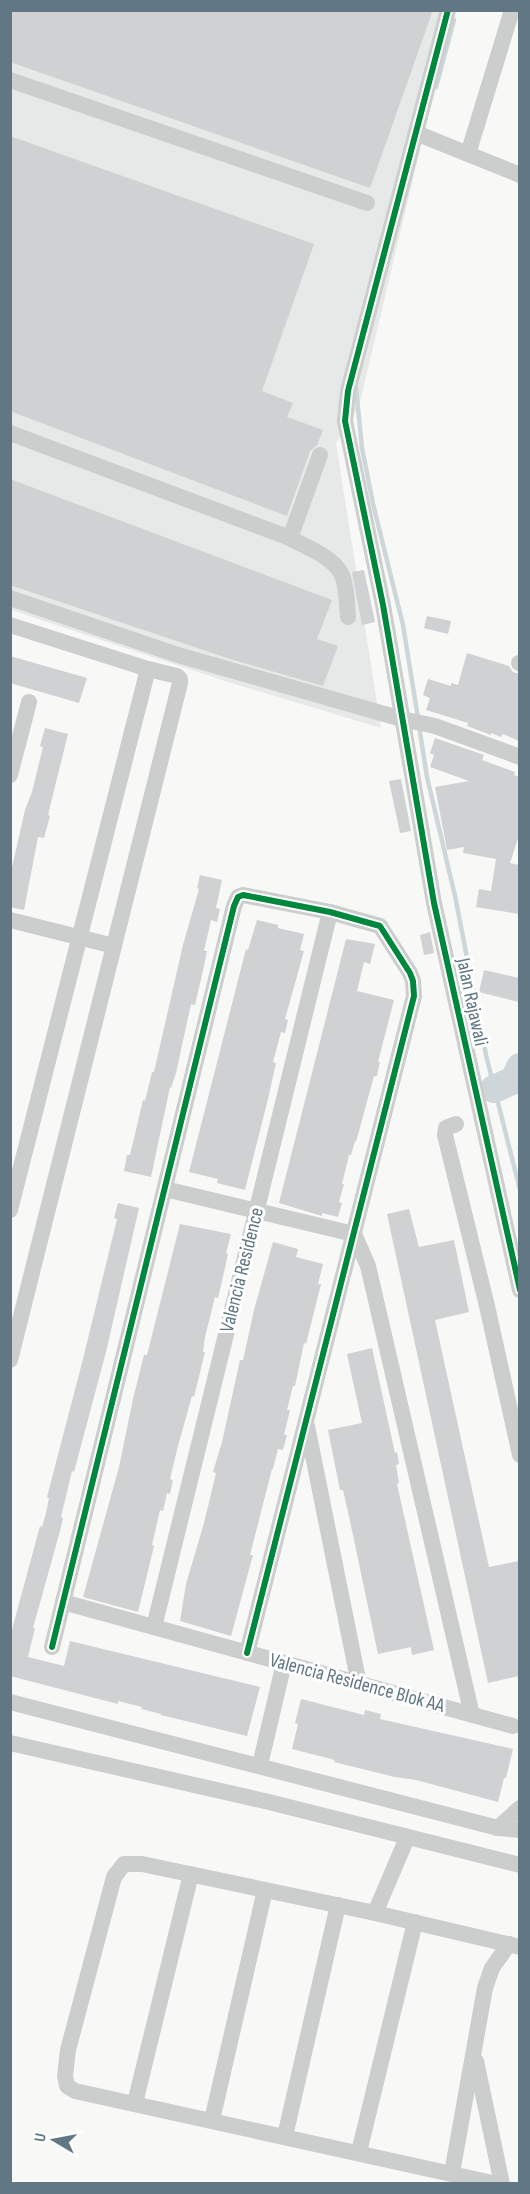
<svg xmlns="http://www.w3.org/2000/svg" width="530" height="2194" font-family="'Sofia Sans Condensed',sans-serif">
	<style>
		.built { fill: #e6e9e8 }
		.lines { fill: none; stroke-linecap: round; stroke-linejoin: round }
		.stream { stroke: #cdd6d9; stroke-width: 4.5 }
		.river { stroke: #cdd6d9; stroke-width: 28 }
		.building { fill: #cfd1d2 }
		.minor { stroke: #cccece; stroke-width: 16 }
		.cycleway-casing { stroke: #fff; stroke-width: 10 }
		.cycleway { stroke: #00873e; stroke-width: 6 }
		.labels { text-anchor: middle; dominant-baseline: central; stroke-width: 6; stroke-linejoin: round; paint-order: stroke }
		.street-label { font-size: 20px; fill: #617784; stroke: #fff }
	</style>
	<rect width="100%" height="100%" fill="#f8f8f7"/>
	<!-- built -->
	<polygon class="built" points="11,11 453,11 359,406 336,443 381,728 228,682 11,610"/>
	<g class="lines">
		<!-- stream -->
		<g class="stream">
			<polyline points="436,87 454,20"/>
			<polyline points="356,388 362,448 373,504 403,625 418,718"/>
			<polyline points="419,726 427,777 455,896 486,1055 520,1190"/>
		</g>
		<!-- river -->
		<polyline class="river" points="494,1089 514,1080 520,1067"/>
	</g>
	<!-- building -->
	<g class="building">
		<polygon points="10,10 433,10 370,188 10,62"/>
		<polygon points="10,136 314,244 262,391 293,403 287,417 323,430 317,445 310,451 287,516 10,411"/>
		<polygon points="10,479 332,600 317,639 338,646 323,686 230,659 10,585"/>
		<polygon points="364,570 375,622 362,625 352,572"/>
		<polygon points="427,616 451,621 448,634 424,628"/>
		<polygon points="467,653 509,666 513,672 519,674 519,741 503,734 501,737 491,733 491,735 467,726 468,723 426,710 430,698 423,695 428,679 451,686 451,683 458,685"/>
		<polygon points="10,656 87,678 79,703 10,683"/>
		<polygon points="45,728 68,734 48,815 50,816 44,838 38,837 24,910 10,907 10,876 25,810 32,792 43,747 40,746"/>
		<polygon points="435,738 484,755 482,760 515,772 514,775 519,777 519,835 510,863 519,865 519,914 476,907 479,889 491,891 496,859 463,853 464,847 447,850 435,787 469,781 430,767 434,755 430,753"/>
		<polygon points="401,779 411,831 400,833 389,781"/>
		<polygon points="200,875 222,880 216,908 220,909 217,922 211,920 204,951 207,951 204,966 195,1005 191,1004 176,1073 171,1088 170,1087 151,1177 124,1171 127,1155 130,1155 143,1100 145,1101 152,1072 154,1072 183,945 199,889 197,888"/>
		<polygon points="257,920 278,925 278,928 304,934 300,950 304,951 285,1019 288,1020 285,1033 281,1032 273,1062 276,1063 267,1103 245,1190 217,1183 218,1179 189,1172 246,949 248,950"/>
		<polygon points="430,932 434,953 424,955 420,935"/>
		<polygon points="346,939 375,944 370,964 364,962 357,991 394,1000 378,1062 380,1062 377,1076 374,1076 356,1142 355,1141 351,1155 349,1155 342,1184 344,1184 339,1202 342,1203 338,1217 322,1213 322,1216 279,1203"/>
		<polygon points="484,970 519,978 519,1002 479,992"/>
		<polygon points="118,1203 139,1208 106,1352 74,1472 72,1471 61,1517 63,1518 60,1531 33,1628 35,1628 28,1657 64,1666 70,1641 260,1687 247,1736 161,1715 161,1714 141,1709 142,1707 118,1701 118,1704 10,1676 10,1637 40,1526 42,1527 46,1513 49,1498 47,1497 83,1359 117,1219 114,1218"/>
		<polygon points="409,1209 419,1247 454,1240 469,1312 435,1320 489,1567 519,1561 519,1676 488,1683 387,1214"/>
		<polygon points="180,1224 231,1234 226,1253 228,1254 225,1268 218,1298 215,1297 205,1337 203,1352 205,1352 194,1397 192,1396 178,1446 170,1479 173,1480 170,1494 167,1493 163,1511 160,1510 152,1545 154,1546 138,1612 83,1597 119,1467 133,1399 144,1355 147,1355"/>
		<polygon points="273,1242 298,1249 296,1257 323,1264 318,1284 321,1284 306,1344 304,1343 295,1386 293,1386 287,1410 290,1410 284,1435 287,1435 283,1450 278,1449 273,1469 272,1469 250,1555 253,1555 231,1636 180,1621 186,1584 204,1523 216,1473 213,1472 222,1442 240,1360 243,1360 254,1310"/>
		<polygon points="372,1348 395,1453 397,1452 399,1464 396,1465 399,1483 397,1484 434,1650 412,1655 411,1647 378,1654 350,1521 343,1490 340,1490 328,1430 362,1423 347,1354"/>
		<polygon points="301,1699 364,1715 365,1710 381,1714 380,1719 513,1749 506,1778 504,1778 498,1802 416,1780 395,1777 334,1762 335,1760 292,1749 298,1724 295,1723"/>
	</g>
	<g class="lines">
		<!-- minor -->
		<g class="minor">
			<polyline points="448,10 348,391 345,421 383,605 434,903 520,1290"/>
			<polyline points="10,80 367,203"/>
			<polyline points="416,133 520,175"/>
			<polyline points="468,154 512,10"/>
			<path d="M10,433L290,538C307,548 337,558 343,578C347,590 347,605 348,617"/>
			<polyline points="290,538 320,455"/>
			<polyline points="10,598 178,655 402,719 435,726 520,757"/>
			<polyline points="10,625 148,669"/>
			<polyline points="519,663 520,663"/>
			<polyline points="10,775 29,702"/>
			<polyline points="10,920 114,946"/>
			<polyline points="456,1124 446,1128 445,1135 487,1306 520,1455"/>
			<polyline points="165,1189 354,1234 368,1266 472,1715"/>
			<polyline points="10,1210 148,669 177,676 180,679 180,683 10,1360"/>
			<polyline points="307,1426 359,1684"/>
			<polyline points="63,1602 513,1726"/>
			<polyline points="154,1627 330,912"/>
			<polyline points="52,1647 234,906 238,897 243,895 330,912 380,926 410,973 413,981 414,996 247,1653"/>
			<polyline points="10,1702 498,1828 520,1830"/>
			<polyline points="10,1743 269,1802 520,1865"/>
			<polyline points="260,1765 284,1663"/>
			<polyline points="498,1828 520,1808"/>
			<polyline points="375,1913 407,1838"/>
			<polyline points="476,2061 502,2184"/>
			<polyline points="135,2103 191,1874"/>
			<polyline points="212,2120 265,1890"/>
			<polyline points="285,2136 338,1905"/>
			<polyline points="359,2152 415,1922"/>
			<polyline points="452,2173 485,1988 492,1968 509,1944"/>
			<polyline points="497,2184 75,2091 67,2086 65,2076 68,2050 114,1877 124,1864 142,1864 375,1913 520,1947"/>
		</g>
		<defs>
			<g id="cycleway">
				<polyline points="448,10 348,391 345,421 383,605 434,903 520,1290"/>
				<polyline points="52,1647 234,906 238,897 243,895 330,912 380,926 410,973 413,981 414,996 247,1653"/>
			</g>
		</defs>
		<!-- cycleway casing -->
		<use href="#cycleway" class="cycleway-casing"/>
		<!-- cycleway -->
		<use href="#cycleway" class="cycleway"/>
	</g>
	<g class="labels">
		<!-- street labels -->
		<g class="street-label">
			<text transform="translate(472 1002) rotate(78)">Jalan Rajawali</text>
			<text transform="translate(242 1270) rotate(-76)">Valencia Residence</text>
			<text transform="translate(357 1683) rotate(15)">Valencia Residence Blok AA</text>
		</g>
	</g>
	<!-- border -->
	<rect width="530" height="2194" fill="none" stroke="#617784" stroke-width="24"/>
	<!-- north arrow -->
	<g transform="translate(54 2140) rotate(280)" stroke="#ffffff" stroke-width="4.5" paint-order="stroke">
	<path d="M0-4.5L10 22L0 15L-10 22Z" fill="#617784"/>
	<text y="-9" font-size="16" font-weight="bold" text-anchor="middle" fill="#617784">U</text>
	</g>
</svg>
